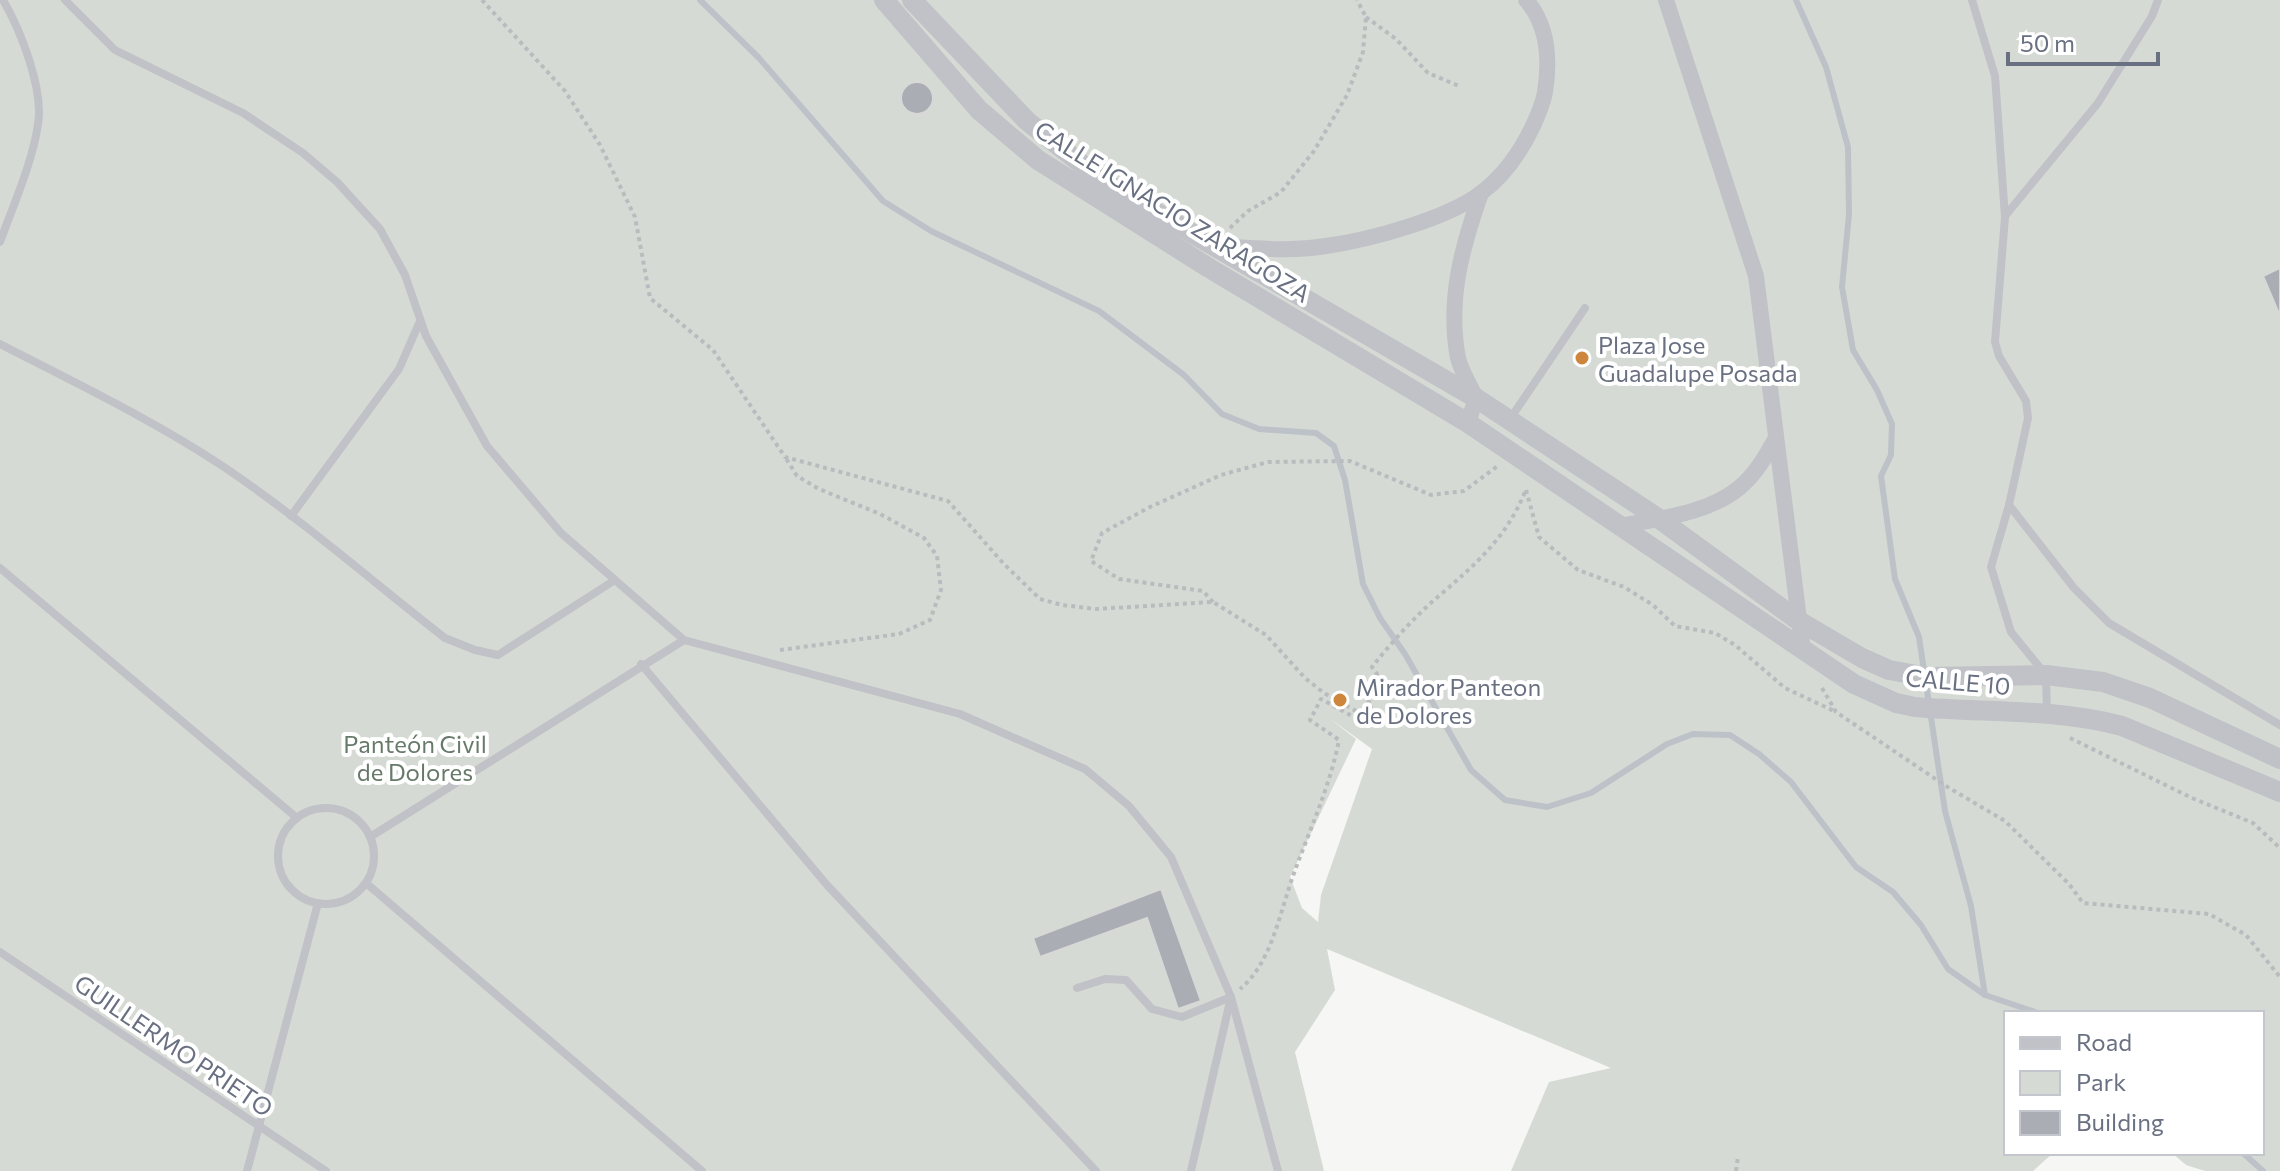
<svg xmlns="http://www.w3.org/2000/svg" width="2280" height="1171" font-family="Commissioner,sans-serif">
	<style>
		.green { fill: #d5dbd4; fill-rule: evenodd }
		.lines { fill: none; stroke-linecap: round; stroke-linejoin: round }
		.stream { stroke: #bdc2c9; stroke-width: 6 }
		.building { fill: #abadb5; stroke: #d8d8d6; stroke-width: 2 }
		.path { stroke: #babbbe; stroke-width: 4; stroke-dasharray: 4 4; stroke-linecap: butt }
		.service { stroke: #c0c2c7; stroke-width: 8 }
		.minor { stroke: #c0c2c7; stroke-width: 16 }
		.tertiary { stroke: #c0c2c7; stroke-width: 20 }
		.poi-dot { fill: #ce863d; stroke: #fff; stroke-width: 3 }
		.labels { text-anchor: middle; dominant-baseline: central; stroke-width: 8; stroke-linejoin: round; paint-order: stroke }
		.street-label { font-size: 24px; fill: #697081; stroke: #fff }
		.poi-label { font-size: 24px; fill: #697081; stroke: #fff; text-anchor: start }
		.park-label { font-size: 24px; fill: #677969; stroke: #fff }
	</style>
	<rect width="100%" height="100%" fill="#f6f6f4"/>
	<!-- green -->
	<path class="green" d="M0,0H2280V1171H2205L2186,1165L2172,1153H2262V1013H2006V1153H2053L2033,1171H1511L1549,1082L1611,1068L1327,949L1335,990L1295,1052L1324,1171H0ZM1329,718L1372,749L1321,895L1318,922L1302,908L1290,877L1356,739Z"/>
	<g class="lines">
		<!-- stream -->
		<g class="stream">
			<polyline points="700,0 759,58 883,201 931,231 1099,311 1184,375 1222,414 1259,429 1316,433 1334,446 1345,480 1363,584 1380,618 1405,654 1471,770 1505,800 1547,807 1591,793 1667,744 1693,734 1730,735 1759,754 1791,782 1856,867 1893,892 1921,925 1948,969 1985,995 2038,1013"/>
			<polyline points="1796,0 1826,67 1848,147 1849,214 1842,287 1853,350 1877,390 1892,424 1891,455 1881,476 1895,579 1919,637 1945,811 1971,906 1985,995"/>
			<polyline points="2243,1153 2263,1171"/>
		</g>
	</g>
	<!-- building -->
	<g class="building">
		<circle cx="917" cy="98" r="16"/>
		<polygon points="2280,268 2280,316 2263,276"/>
		<polygon points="1161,889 1201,1001 1178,1009 1147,918 1040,957 1033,938"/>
	</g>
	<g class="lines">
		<!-- path -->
		<g class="path">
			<path d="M482,0L565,91L600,145L635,217L650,298L713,350L785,457L948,501L1004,564L1040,599L1062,605L1096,609L1213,602L1266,635L1305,678L1324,693L1365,716L1361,721L1321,699L1310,720L1339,740C1330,786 1310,829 1294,873C1280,911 1272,963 1240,989"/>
			<polyline points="1366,17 1396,39 1428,73 1459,86"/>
			<polyline points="1230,228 1248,211 1281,192 1314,151 1347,95 1363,52 1366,17 1357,0"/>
			<polyline points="1526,490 1539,537 1578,570 1624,587 1653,605 1675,626 1715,633 1735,645 1785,688 1834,711"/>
			<polyline points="1213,602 1203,591 1119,579 1091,561 1102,533 1150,507 1221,475 1268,462 1350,461 1431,495 1464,491 1499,465"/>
			<polyline points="780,650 899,634 930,620 941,590 937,556 924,538 880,514 819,489 797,476 785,457"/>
			<polyline points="1822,688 1836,712 1946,786 2005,821 2069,884 2083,903 2209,914 2246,935 2280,977"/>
			<path d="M1365,715L1371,707L1367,703L1376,696L1370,691L1377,684L1373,679L1377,674L1372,667C1392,642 1415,616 1440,595C1476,564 1506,538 1525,492"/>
			<polyline points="2070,738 2192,798 2253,823 2280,848"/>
			<polyline points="1736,1171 1738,1157"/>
		</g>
		<!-- service -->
		<g class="service">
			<polyline points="65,0 115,50 243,113 303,153 337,182 380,229 405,275 426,336 487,446 561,533 684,640 960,714 1085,769 1129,806 1171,857 1231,997 1191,1171"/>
			<polyline points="1972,0 1995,76 2005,217 1995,342 1999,356 2026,401 2028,418 2009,505 1991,567 2011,632 2046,675 2047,711"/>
			<polyline points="2005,216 2098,103 2152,16 2158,0"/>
			<path d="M0,242C13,206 33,161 38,124C44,89 20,29 3,0"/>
			<path d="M0,344C76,383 153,420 224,467C301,519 372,581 445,638L475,650L498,655L615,580"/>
			<polyline points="1510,419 1585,308"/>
			<polyline points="2009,505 2074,588 2109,623 2280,725"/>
			<polyline points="291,516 399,369 420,321"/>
			<polyline points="0,568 297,818"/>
			<polyline points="641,664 827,885 1096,1171"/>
			<circle cx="326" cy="856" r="48"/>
			<polyline points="370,837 684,640"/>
			<polyline points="366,883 702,1171"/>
			<polyline points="0,952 326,1171"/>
			<polyline points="1077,988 1105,979 1126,980 1152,1009 1182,1017 1231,997 1278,1171"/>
			<polyline points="247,1171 318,903"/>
		</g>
		<!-- minor -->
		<g class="minor">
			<polyline points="1666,0 1756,276 1803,651"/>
			<path d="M1217,246C1253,248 1290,252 1326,246C1369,240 1447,219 1481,193C1504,176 1521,151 1533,126C1538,115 1543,104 1545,92C1550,60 1549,26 1526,0"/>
			<path d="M1468,423L1476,398C1470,385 1461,371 1458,358C1447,300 1462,247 1481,193"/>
			<path d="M1621,526C1660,518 1707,514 1739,488C1755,475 1766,456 1776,438"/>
		</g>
		<!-- tertiary -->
		<g class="tertiary">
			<path d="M884,0L979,110L1038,160L1209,268L1468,423L1854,684L1896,703L1915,707C1985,713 2054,708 2122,726L2280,792"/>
			<polyline points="912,0 1027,121 1107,184 1476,398 1658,518 1799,621 1862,658 1889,670 1929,677 2046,675 2103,682 2150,698 2280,759"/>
		</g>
	</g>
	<!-- markers -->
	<g class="poi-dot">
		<circle cx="1582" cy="358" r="8"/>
		<circle cx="1340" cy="700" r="8"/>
	</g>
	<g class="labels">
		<!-- street labels -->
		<g class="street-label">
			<text transform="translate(1173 211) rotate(32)">CALLE IGNACIO ZARAGOZA</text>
			<text transform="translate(1958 681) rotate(5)">CALLE 10</text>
			<text transform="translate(174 1045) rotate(34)">GUILLERMO PRIETO</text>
		</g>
		<!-- poi labels -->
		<g class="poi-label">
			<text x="1598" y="344">Plaza Jose<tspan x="1598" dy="28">Guadalupe Posada</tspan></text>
			<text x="1356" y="686">Mirador Panteon<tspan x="1356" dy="28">de Dolores</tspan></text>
		</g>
		<!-- park labels -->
		<g class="park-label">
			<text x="415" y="743">Panteón Civil<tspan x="415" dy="28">de Dolores</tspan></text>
		</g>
	</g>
	<!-- legend -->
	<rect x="2004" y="1011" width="260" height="144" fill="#ffffff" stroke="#c3c6cd" stroke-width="2"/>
	<rect x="2020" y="1037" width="40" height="12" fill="#c0c2c7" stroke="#c3c6cd" stroke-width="2"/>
	<text x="2076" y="1051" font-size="24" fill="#697081">Road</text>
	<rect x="2020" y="1071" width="40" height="24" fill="#d5dbd4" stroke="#c3c6cd" stroke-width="2"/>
	<text x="2076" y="1091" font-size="24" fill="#697081">Park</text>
	<rect x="2020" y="1111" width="40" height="24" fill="#abadb5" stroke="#c3c6cd" stroke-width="2"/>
	<text x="2076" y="1131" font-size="24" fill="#697081">Building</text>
	<!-- scale -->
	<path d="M2008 52v12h150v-12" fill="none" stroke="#697081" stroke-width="4"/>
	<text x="2020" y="52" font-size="24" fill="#697081" stroke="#ffffff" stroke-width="6" paint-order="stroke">50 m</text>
</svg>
